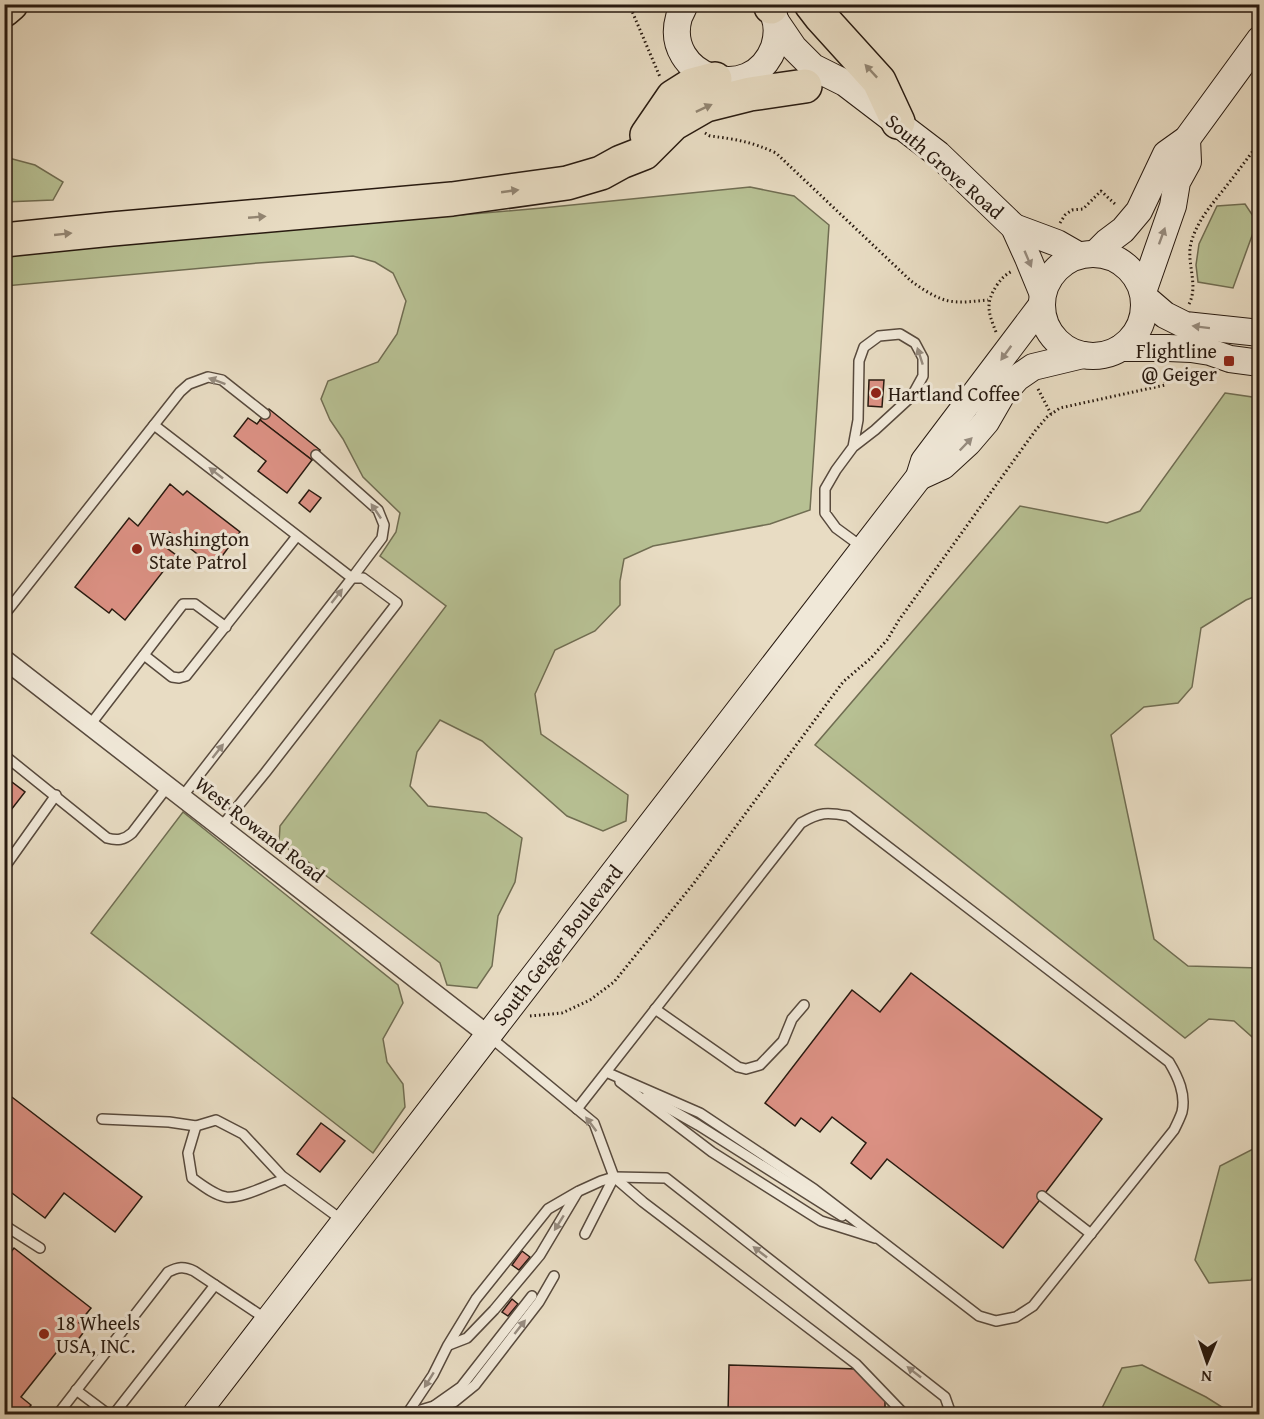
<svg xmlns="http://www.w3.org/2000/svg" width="1264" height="1419" font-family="'Gentium Book Plus',serif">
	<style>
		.green { fill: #b7c093; stroke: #706d52; stroke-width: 1.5 }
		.building { fill: #dc9184; stroke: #281a10; stroke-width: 1.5 }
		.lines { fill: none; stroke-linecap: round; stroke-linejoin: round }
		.lane-casing { stroke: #584a3d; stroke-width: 12 }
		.street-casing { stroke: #584a3d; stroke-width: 21 }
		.secondary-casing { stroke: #281a10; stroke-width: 28 }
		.highway-casing { stroke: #281a10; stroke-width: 36 }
		.path { stroke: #281a10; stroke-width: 3; stroke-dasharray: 1.5 3; stroke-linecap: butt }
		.lane { stroke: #f0e8d8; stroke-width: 9 }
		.street { stroke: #f0e8d8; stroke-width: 18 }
		.secondary { stroke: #f0e8d8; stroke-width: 26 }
		.highway { stroke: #e8dcc3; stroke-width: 33 }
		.oneway { fill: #928572 }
		.oneway2 { fill: #968b7e }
		.poi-dot { fill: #8f2418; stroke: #f0e8d8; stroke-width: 2 }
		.labels { text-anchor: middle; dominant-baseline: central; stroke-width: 6; stroke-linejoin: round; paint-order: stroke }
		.street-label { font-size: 20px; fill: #281a10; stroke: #f0e8d8 }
		.poi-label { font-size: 20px; fill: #281a10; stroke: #f0e8d8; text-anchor: start }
	</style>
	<rect width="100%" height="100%" fill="#e8dcc3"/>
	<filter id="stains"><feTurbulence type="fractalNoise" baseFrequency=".00333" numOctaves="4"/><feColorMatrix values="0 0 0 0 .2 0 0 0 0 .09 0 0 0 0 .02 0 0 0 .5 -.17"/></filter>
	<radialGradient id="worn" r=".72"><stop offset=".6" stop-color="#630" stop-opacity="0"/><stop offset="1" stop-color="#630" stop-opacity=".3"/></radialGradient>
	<!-- green -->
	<g class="green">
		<polygon points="5,157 35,165 63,182 53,200 5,202"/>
		<polygon points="750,187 794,196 829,225 810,510 770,524 653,546 624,559 620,581 620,605 595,631 555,650 535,694 541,734 628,795 626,821 603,831 567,816 482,741 440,720 417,752 410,786 428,806 486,813 522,838 515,882 498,916 492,966 477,988 447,985 440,963 303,858 279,843 280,826 446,606 380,556 396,532 400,513 363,477 343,439 330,420 321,399 328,381 378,362 397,334 406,301 393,273 375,262 353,256 258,263 5,286 5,254 542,208"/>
		<polygon points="1245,204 1257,222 1233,288 1198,282 1196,265 1199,244 1217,206"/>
		<polygon points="1225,393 1259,398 1259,595 1246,600 1201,628 1192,687 1178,703 1144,707 1111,735 1154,939 1188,966 1259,968 1259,1043 1234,1021 1209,1019 1185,1038 815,745 1020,506 1107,523 1140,511"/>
		<polygon points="183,812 398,985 403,1003 383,1039 387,1062 403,1084 405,1107 373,1153 91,933"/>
		<polygon points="1255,1148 1260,1148 1259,1267 1251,1280 1209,1283 1195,1260 1220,1166"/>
		<polygon points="1142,1365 1206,1397 1233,1414 1099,1414 1122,1368"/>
	</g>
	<!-- building -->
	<g class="building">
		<polygon points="869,380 884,380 882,407 868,406"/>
		<polygon points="269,409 320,450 312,460 260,420"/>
		<polygon points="248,418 257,424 260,420 312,460 287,493 258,471 266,461 234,436"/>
		<polygon points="170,484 183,495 187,491 240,532 214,567 169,532 160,543 176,555 125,620 112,609 109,613 75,587 129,518 138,526"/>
		<polygon points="309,490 321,498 310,512 299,503"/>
		<polygon points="4,776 25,792 4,819"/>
		<polygon points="911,973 1102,1119 1003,1248 887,1159 871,1179 851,1163 866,1143 832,1117 820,1132 801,1118 795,1126 765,1103 852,990 880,1012"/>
		<polygon points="4,1091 142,1197 115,1232 64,1193 45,1218 4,1187"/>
		<polygon points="321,1123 345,1141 320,1172 297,1154"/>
		<polygon points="14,1248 91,1308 79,1323 86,1329 74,1345 67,1339 21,1397 31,1405 24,1414 4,1414 4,1261"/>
		<polygon points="522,1251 530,1257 519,1270 512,1265"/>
		<polygon points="512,1299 518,1304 508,1316 502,1312"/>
		<polygon points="729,1365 858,1369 885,1400 885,1414 728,1414"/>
	</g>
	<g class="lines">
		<defs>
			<g id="lane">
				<polyline points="154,425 352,578 182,797"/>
				<polyline points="853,447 858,420 859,361 864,347 879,336 900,334 915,343 923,358 923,376 912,396 875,430 853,447 836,470 825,489 825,513 836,528 862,547"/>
				<polyline points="316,455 378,510 384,525 382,538 352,578"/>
				<polyline points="4,615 180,392 189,384 208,377 222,380 265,414"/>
				<polyline points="144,655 172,677 179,678 186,676 297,536"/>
				<polyline points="90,725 183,604 195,604 226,627"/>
				<path d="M4,755L107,838C117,841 124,840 132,833L168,786"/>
				<polyline points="221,827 265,773 397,603 363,578 352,578"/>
				<polyline points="4,868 56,795"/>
				<polyline points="655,1009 738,1067 746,1069 760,1065 783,1041 792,1019 804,1005"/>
				<polyline points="490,1037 594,1123 614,1177 643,1202 856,1364 904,1414"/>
				<polyline points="620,1082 712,1152 821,1221 875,1238"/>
				<polyline points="647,1096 698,1125 842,1216"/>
				<path d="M577,1109L801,823C820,812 827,812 848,816L1169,1062C1178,1077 1186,1094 1182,1112C1180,1118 1177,1124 1174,1130L1033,1306L1016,1317L996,1321L979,1316L814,1189L700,1113L606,1072"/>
				<polyline points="102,1119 169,1122 196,1126 216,1120 243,1134 282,1176 342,1220"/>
				<path d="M196,1126L188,1153L192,1178C202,1185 214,1195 226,1197C242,1199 269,1184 285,1179"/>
				<polyline points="1042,1196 1091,1234"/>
				<polyline points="4,1225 40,1248"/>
				<polyline points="585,1234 614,1177"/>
				<polyline points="449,1345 467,1338 494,1310 540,1255 577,1193"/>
				<polyline points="76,1390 108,1414"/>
				<polyline points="434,1406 454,1402 475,1385 539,1302 554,1276"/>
				<path d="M58,1414L168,1272C178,1267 184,1266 194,1271L266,1319"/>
				<polyline points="114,1414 215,1285"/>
				<polyline points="407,1414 433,1375 448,1345 476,1299 548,1209 579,1191 601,1181 614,1177 666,1178 945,1397 951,1414"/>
				<polyline points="407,1414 434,1406 461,1387 532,1296"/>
			</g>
			<polyline id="street" points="4,659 488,1035"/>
			<g id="secondary">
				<path d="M685,4C683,9 681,13 679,17C662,76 751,108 774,47C777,37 778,26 774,16"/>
				<polyline points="777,23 794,48 813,67 845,83 938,154 1014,227 1028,258 1042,292"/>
				<polyline points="1014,227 1057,243 1078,255"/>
				<polyline points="1096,253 1107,242 1123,230 1139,211 1166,154 1187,139 1260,39"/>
				<circle cx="1093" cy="305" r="51"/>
				<polyline points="1143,292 1173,206 1177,182 1188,162 1187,139"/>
				<polyline points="1144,297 1165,315 1185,325 1260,333"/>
				<polyline points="1121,348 1168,348 1191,349 1210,352 1230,359 1260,363"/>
				<polyline points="919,477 943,466 968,443 986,422 1001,396 1017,378 1033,367 1083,355"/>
				<polyline points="196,1414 919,477 924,461 1041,306"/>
			</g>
			<g id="highway">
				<polyline points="770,4 771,7"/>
				<polyline points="811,4 821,17 879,81 898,122"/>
				<polyline points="4,10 11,4"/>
				<polyline points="647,135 673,97 692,85 715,79"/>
				<polyline points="4,240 112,229 452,199 567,183 601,173 621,162 644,153 673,124 706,105 750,94 805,86"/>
			</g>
		</defs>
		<!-- lane casing -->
		<use href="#lane" class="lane-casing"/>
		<!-- street casing -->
		<use href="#street" class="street-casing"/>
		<!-- secondary casing -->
		<use href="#secondary" class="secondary-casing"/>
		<!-- highway casing -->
		<use href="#highway" class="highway-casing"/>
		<!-- path -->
		<g class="path">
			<polyline points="629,4 660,77"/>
			<path d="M705,133L710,136C736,139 752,142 776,153L911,281C921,288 932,296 945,300C958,304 975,301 988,300"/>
			<polyline points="1060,223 1065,215 1072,210 1083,209 1101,191 1116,205"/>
			<path d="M1189,304C1199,285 1186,263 1191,243C1197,220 1214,202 1228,184C1239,170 1249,156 1260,142"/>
			<path d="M996,332C988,312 985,303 997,285C1002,278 1005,275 1012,271"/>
			<polyline points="1038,389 1051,414"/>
			<polyline points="530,1016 562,1013 590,1000 614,982 694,883 843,682 871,658 887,640 899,620 1035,431 1047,417 1060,408 1165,385 1166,370"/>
		</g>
		<!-- lane -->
		<use href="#lane" class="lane"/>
		<!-- street -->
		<use href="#street" class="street"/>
		<!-- secondary -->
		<use href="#secondary" class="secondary"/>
		<!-- highway -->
		<use href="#highway" class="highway"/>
	</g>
	<!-- one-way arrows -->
	<defs><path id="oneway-solid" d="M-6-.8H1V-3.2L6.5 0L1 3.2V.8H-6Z" transform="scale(1.5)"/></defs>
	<g class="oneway">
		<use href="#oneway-solid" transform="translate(871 71) rotate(-133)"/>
		<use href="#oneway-solid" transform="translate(704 108) rotate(-25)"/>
		<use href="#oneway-solid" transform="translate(510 191) rotate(-8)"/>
		<use href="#oneway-solid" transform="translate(257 217) rotate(-5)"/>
		<use href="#oneway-solid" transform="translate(63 234) rotate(-6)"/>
	</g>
	<g class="oneway2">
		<use href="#oneway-solid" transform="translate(1162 236) rotate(-70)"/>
		<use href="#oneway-solid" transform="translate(1028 259) rotate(67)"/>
		<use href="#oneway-solid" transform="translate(1201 327) rotate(-173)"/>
		<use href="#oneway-solid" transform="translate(1006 353) rotate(126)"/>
		<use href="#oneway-solid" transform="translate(920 356) rotate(-108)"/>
		<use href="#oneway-solid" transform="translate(217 381) rotate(-160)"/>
		<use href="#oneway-solid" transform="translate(966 444) rotate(-46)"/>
		<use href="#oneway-solid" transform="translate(216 473) rotate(-142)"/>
		<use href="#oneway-solid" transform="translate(376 511) rotate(-124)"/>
		<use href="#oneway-solid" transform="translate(337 596) rotate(-52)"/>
		<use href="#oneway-solid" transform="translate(218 751) rotate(-52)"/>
		<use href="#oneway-solid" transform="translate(591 1124) rotate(-127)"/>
		<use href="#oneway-solid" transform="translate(559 1223) rotate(122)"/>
		<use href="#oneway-solid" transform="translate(760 1252) rotate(-142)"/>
		<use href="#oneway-solid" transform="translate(520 1327) rotate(-52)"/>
		<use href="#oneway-solid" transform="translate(914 1372) rotate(-142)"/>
		<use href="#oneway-solid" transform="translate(429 1380) rotate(122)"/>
	</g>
	<!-- markers -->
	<g class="poi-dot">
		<rect x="1223" y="355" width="12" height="12" rx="3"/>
		<circle cx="876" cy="393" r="6"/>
		<circle cx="137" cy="549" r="6"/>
		<circle cx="44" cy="1334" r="6"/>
	</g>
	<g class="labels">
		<!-- street labels -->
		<g class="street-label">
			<text transform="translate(945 166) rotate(41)">South Grove Road</text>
			<text transform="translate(260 829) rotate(38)">West Rowand Road</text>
			<text transform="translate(557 945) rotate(-52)">South Geiger Boulevard</text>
		</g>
		<!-- poi labels -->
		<g class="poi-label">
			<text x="1217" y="350" text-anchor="end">Flightline<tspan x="1217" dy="23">@ Geiger</tspan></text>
			<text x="888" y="393">Hartland Coffee</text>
			<text x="149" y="538">Washington<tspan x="149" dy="23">State Patrol</tspan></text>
			<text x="56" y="1322">18 Wheels<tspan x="56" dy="23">USA, INC.</tspan></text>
		</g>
	</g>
	<!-- margin -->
	<rect width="1264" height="1419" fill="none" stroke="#e8dcc3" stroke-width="24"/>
	<rect x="6" y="6" width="1252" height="1407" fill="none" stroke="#281a10" stroke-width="3"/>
	<rect x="12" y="12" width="1240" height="1395" fill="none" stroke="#281a10" stroke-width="1.5"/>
	<!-- north arrow -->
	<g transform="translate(1207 1362) rotate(182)" stroke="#f0e8d8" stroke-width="4.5" paint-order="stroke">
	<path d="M0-4.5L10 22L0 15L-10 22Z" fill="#281a10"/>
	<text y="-9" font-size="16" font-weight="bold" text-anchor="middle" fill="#281a10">N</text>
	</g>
	<rect width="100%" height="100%" filter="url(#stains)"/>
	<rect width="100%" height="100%" fill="url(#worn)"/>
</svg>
